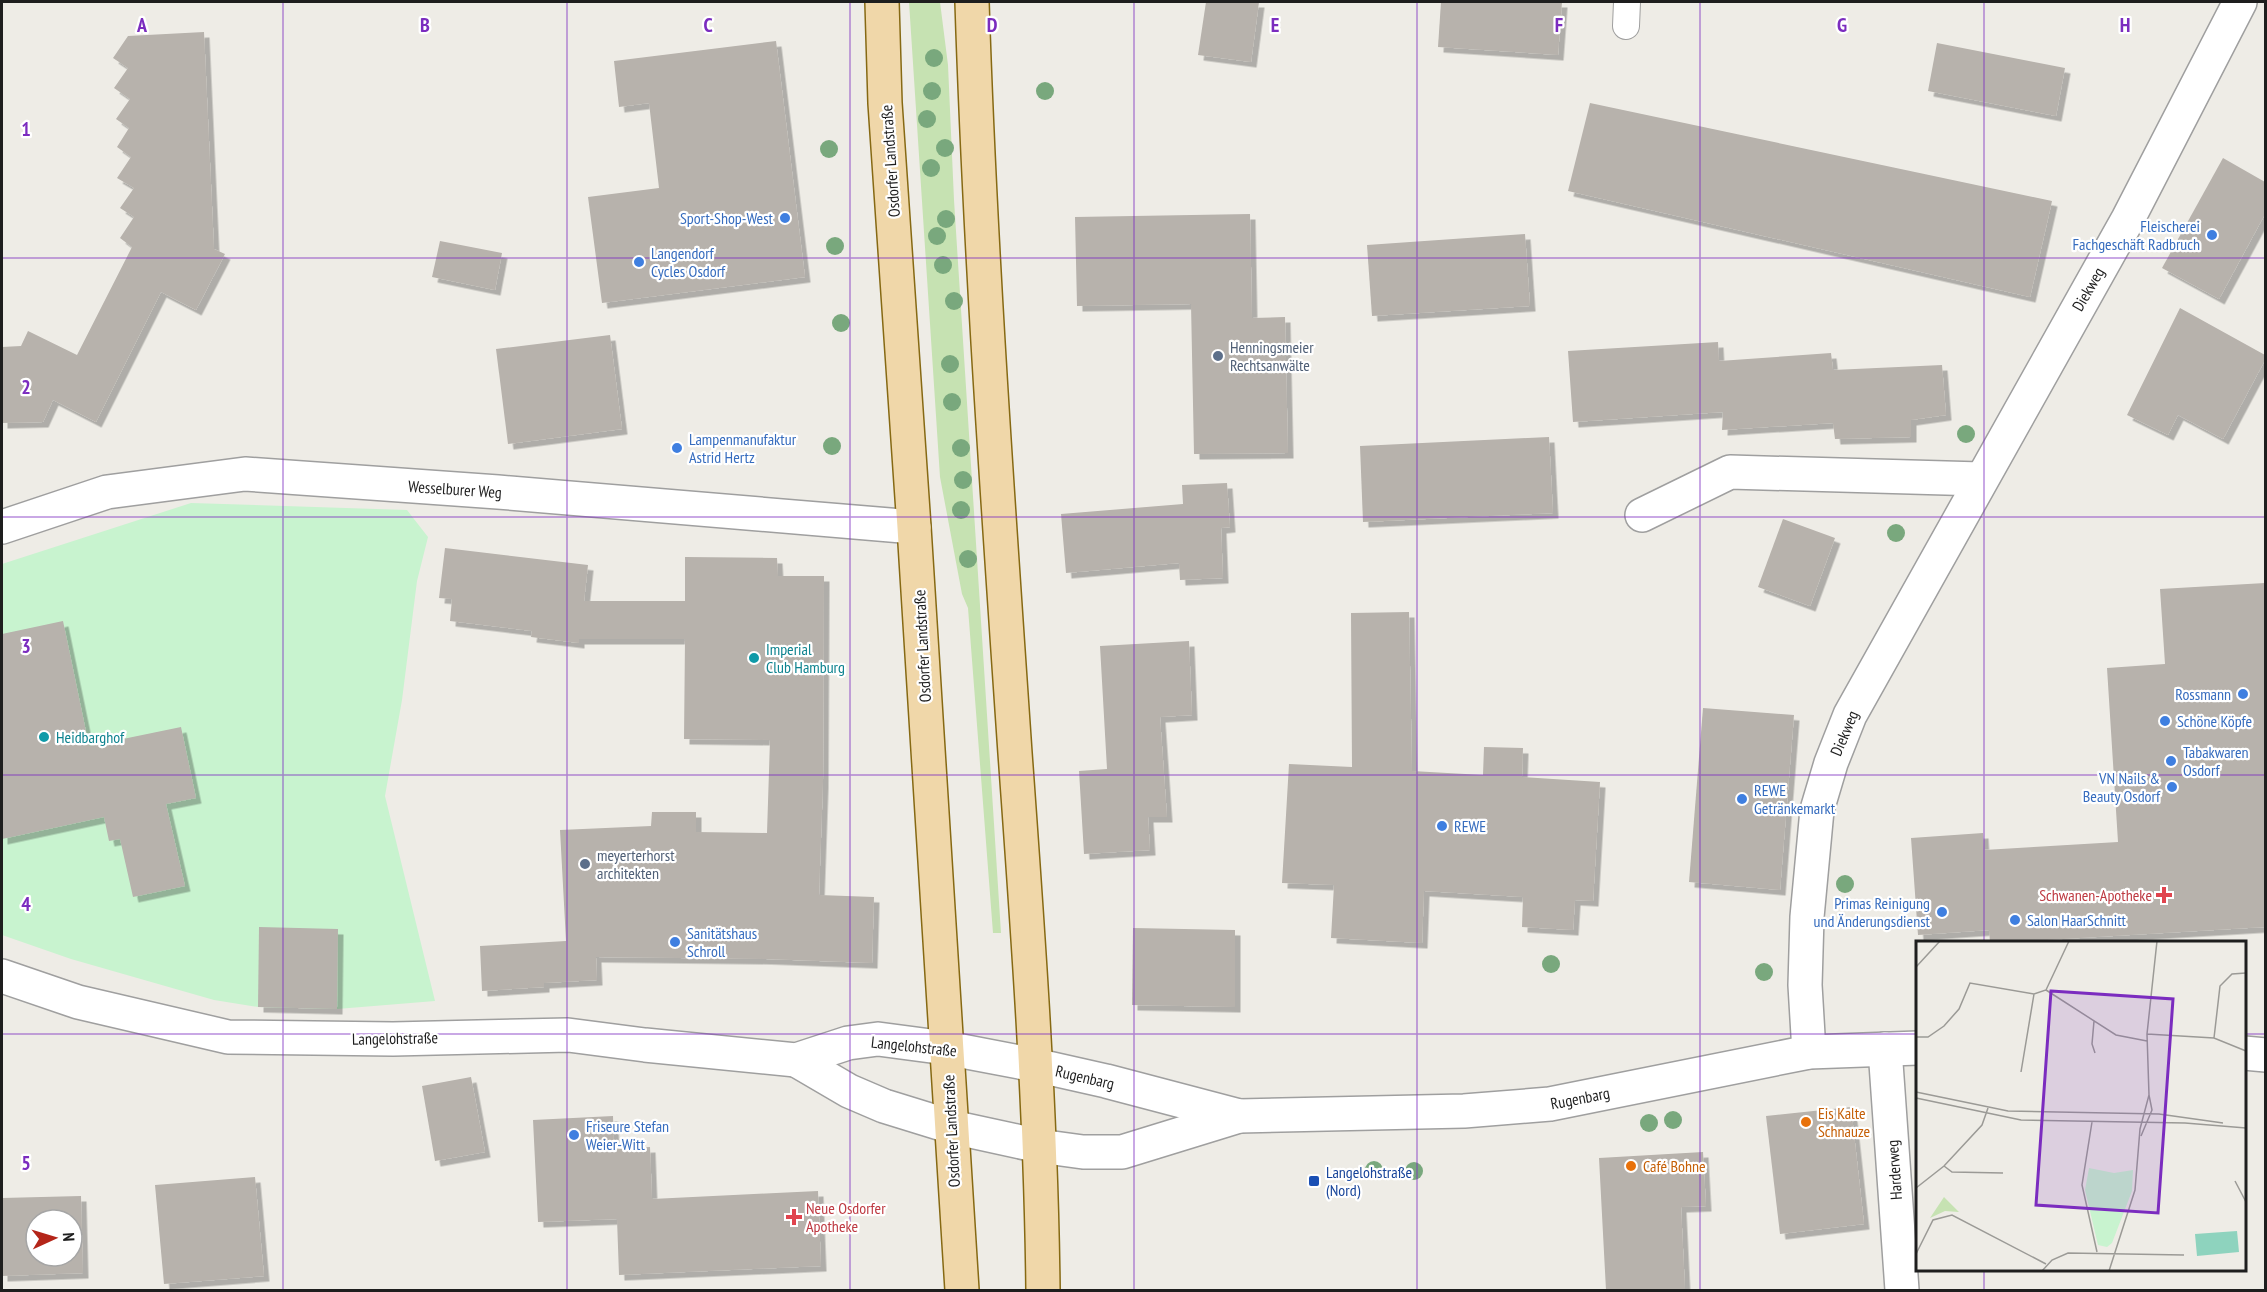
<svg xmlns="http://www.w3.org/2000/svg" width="2267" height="1292" font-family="'PT Sans Narrow',sans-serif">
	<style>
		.grass { fill: #c6e2b2 }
		.park { fill: #c8f3cf }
		.building { fill: #b7b2ac; fill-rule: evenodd; filter: url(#shadow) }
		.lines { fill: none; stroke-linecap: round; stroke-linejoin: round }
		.service-casing { stroke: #9f9f9f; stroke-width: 28 }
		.minor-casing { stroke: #9f9f9f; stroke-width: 36 }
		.tertiary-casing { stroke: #9f9f9f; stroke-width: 36 }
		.primary-casing { stroke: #866913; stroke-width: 36 }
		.service { stroke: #fff; stroke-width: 26 }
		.minor { stroke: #fff; stroke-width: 33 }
		.tertiary { stroke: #fff; stroke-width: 33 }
		.primary { stroke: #f0d7a9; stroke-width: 33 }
		.tree { fill: #79a87d }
		.grid { fill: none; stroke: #7b2cbf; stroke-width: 1.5; stroke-opacity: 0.55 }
		.shop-dot { fill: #3f7fe0; stroke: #fff; stroke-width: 2 }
		.service-dot { fill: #5c6f8a; stroke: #fff; stroke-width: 2 }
		.culture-dot { fill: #0f9aa8; stroke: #fff; stroke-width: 2 }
		.health-dot { fill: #e0444e; stroke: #fff; stroke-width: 2 }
		.food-dot { fill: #e8710a; stroke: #fff; stroke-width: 2 }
		.transit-dot { fill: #1a4fb4; stroke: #fff; stroke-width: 2 }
		.labels { text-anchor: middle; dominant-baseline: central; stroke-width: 4.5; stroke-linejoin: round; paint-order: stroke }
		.street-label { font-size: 16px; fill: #1e1e1e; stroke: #fff }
		.shop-label { font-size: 16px; fill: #366cbe; stroke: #fff; text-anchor: start }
		.service-label { font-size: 16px; fill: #4e5e75; stroke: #fff; text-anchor: start }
		.culture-label { font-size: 16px; fill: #0d838f; stroke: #fff; text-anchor: start }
		.health-label { font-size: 16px; fill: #be3a42; stroke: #fff; text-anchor: end }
		.food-label { font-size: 16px; fill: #c56008; stroke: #fff; text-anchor: start }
		.transit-label { font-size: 16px; fill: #164399; stroke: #fff; text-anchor: start }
		.inset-road { fill: none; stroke: #9b9a96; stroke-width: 1.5 }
		.view { fill: #7b2cbf; fill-opacity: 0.15; stroke: #7b2cbf; stroke-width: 3 }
		.inset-edge { fill: none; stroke: #1e1e1e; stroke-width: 3 }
		.grid-label { font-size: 20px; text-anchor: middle; font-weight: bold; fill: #7b2cbf; stroke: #fff; stroke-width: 4.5; stroke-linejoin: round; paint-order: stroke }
	</style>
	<defs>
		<filter id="shadow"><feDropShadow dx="5.5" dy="5.5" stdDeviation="0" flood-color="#0004"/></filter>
	</defs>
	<rect width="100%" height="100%" fill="#eeece6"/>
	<!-- grass -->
	<polygon class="grass" points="909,2 940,2 948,65 954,200 1001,933 993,933 968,608 962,594 940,477"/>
	<!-- park -->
	<polygon class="park" points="191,503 407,510 428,537 417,581 402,700 385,796 435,1001 337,1009 258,1007 214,1000 71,959 2,935 2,564"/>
	<!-- building -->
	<g class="building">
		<polygon points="1206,2 1259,2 1251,62 1198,55"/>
		<polygon points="1441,2 1562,2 1558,55 1438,47"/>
		<polygon points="204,32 214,249 225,254 196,310 161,292 96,422 53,400 43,422 2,423 2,347 21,346 28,331 77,355 132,247 120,238 134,217 120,208 134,188 117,178 131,157 117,147 129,128 116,119 130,99 114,88 128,68 113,58 128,36"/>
		<polygon points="776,41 805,277 602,303 588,197 659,188 649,103 619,107 614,61"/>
		<polygon points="1937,43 2065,68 2056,116 1928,91"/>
		<polygon points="1590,103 2052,201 2030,297 1568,191"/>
		<polygon points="2223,158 2265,182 2265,214 2219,299 2162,268"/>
		<polygon points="1250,214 1252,318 1285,317 1288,453 1194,454 1191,304 1077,306 1075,217"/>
		<polygon points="1525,234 1530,306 1372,316 1367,245"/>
		<polygon points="440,241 502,253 495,290 432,277"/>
		<polygon points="2180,308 2265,355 2265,360 2223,439 2178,415 2168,435 2127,415"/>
		<polygon points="610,335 622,429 508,444 496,349"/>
		<polygon points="1718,342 1719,361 1831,353 1833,370 1942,365 1946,415 1911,420 1911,437 1835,439 1833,423 1722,430 1723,412 1573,422 1568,351"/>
		<polygon points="1549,437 1553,513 1363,522 1360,446"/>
		<polygon points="1227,483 1230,527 1221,528 1223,578 1180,580 1179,563 1066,573 1061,514 1183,504 1182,485"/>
		<polygon points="1783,519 1835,538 1810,606 1758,587"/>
		<polygon points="445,548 588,565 584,601 685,601 685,557 777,558 778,576 824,576 823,782 819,895 874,897 872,963 766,959 596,957 597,980 544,983 544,987 482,991 480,946 566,941 560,830 651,826 652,812 696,812 696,832 767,833 770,740 684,739 685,639 579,639 579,643 531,637 532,631 450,621 452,599 439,598"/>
		<polygon points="2265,583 2265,927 2012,942 1990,942 1989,930 1918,935 1911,838 1983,833 1984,850 2118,842 2107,668 2165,664 2160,589"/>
		<polygon points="1409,612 1412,771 1483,775 1484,747 1523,748 1522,777 1600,782 1593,901 1575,900 1573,930 1522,927 1523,897 1424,891 1422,943 1331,938 1334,885 1282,883 1289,764 1352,767 1351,613"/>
		<polygon points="63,621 89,746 181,727 196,798 166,804 185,886 133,897 120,839 109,841 104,817 2,839 2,634"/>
		<polygon points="1189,641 1192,715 1160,717 1167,817 1148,817 1150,850 1084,854 1079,771 1107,769 1100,646"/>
		<polygon points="1703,708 1794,715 1780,890 1689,882"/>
		<polygon points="259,927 338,929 337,1009 258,1007"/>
		<polygon points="1133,928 1235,930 1235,1007 1132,1005"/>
		<polygon points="471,1077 485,1152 435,1161 422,1086"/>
		<polygon points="1851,1107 1864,1224 1780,1234 1766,1116"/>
		<polygon points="613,1116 614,1149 650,1147 652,1199 818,1191 821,1266 619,1275 617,1219 538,1222 533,1120"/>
		<polygon points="1703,1152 1706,1206 1681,1207 1685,1289 1606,1290 1599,1158"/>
		<polygon points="255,1177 264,1276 164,1284 155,1185"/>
		<path d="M81,1196L83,1273L2,1276V1198ZM36,1220H72V1256H36Z"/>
	</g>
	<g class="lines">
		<defs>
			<polyline id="service" points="1626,26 1627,2"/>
			<g id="minor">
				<polyline points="1642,515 1730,472 1981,479"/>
				<polyline points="2,527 107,492 245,474 498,492 914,527"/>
				<polyline points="1885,1049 1902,1290"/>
				<polyline points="1809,1052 1805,985 1807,917 1817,810 1831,763 1850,715 2128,219 2240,2"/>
			</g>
			<g id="tertiary">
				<polyline points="2,976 78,1002 228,1037 393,1039 568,1035 645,1045 796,1060 848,1043 878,1039 946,1048 1035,1065 1106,1081 1239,1116 1464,1111 1550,1104 1809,1052 1918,1048"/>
				<polyline points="2244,1053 2266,1055"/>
				<polyline points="796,1060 849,1091 884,1106 952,1127 1039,1146 1083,1152 1122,1152 1239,1116"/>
			</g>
			<g id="primary">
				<polyline points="882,2 885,103 914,527 962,1290"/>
				<path d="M972,2C980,252 998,503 1015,753C1028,932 1041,1111 1043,1290"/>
			</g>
		</defs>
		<!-- service casing -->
		<use href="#service" class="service-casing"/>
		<!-- minor casing -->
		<use href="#minor" class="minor-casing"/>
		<!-- tertiary casing -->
		<use href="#tertiary" class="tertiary-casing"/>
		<!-- primary casing -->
		<use href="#primary" class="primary-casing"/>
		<!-- service -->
		<use href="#service" class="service"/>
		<!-- minor -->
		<use href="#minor" class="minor"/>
		<!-- tertiary -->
		<use href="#tertiary" class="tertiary"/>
		<!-- primary -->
		<use href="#primary" class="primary"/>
	</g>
	<!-- trees -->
	<g class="tree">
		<circle cx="934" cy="58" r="9"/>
		<circle cx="932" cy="91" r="9"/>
		<circle cx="1045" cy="91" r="9"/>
		<circle cx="927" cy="119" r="9"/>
		<circle cx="945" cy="148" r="9"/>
		<circle cx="829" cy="149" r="9"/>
		<circle cx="931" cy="168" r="9"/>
		<circle cx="946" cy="219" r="9"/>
		<circle cx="937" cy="236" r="9"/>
		<circle cx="835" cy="246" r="9"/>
		<circle cx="943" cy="265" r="9"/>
		<circle cx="954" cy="301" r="9"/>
		<circle cx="841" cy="323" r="9"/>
		<circle cx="950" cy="364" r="9"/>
		<circle cx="952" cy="402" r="9"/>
		<circle cx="1966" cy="434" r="9"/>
		<circle cx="832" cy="446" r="9"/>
		<circle cx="961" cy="448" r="9"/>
		<circle cx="963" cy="480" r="9"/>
		<circle cx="961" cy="510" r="9"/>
		<circle cx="1896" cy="533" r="9"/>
		<circle cx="968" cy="559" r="9"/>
		<circle cx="1845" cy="884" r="9"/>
		<circle cx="1551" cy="964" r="9"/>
		<circle cx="1764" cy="972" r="9"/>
		<circle cx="1673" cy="1120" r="9"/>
		<circle cx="1649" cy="1123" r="9"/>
		<circle cx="1374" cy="1170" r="9"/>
		<circle cx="1414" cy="1171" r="9"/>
	</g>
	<!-- grid -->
	<path class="grid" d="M283,2V1290M567,2V1290M850,2V1290M1134,2V1290M1417,2V1290M1700,2V1290M1984,2V942M2,258H2266M2,517H2266M2,775H2266M2,1034H1918M2244,1034H2266M1984,1270V1290"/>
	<!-- markers -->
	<g class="shop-dot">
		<circle cx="785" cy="218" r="6"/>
		<circle cx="2212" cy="235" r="6"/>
		<circle cx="639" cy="262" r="6"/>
		<circle cx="677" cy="448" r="6"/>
		<circle cx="2243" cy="694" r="6"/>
		<circle cx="2165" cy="721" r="6"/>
		<circle cx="2171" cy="761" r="6"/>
		<circle cx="2172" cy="787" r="6"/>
		<circle cx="1742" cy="799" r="6"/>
		<circle cx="1442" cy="826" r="6"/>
		<circle cx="1942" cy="912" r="6"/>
		<circle cx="2015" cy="920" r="6"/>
		<circle cx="675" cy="942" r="6"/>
		<circle cx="574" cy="1135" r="6"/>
	</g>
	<g class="service-dot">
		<circle cx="1218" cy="356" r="6"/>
		<circle cx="585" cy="864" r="6"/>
	</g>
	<g class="culture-dot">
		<circle cx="754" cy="658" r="6"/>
		<circle cx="44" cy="737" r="6"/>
	</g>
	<g class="health-dot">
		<path d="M2161 886h6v6h6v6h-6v6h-6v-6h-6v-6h6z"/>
		<path d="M791 1208h6v6h6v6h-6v6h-6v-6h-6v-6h6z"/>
	</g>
	<g class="food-dot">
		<circle cx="1806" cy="1122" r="6"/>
		<circle cx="1631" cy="1166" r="6"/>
	</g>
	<rect class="transit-dot" x="1308" y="1175" width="12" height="12" rx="3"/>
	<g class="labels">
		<!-- street labels -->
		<g class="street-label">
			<text transform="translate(890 161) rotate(-94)">Osdorfer Landstraße</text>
			<text transform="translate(2088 289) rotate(-60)">Diekweg</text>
			<text transform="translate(455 489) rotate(4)">Wesselburer Weg</text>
			<text transform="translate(922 646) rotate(-93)">Osdorfer Landstraße</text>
			<text transform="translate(1844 733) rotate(-67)">Diekweg</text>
			<text transform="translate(395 1038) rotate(-1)">Langelohstraße</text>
			<text transform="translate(914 1046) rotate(6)">Langelohstraße</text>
			<text transform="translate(1085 1077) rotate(13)">Rugenbarg</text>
			<text transform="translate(1580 1098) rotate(-11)">Rugenbarg</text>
			<text transform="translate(951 1131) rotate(-93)">Osdorfer Landstraße</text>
			<text transform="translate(1894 1170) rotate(-94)">Harderweg</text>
		</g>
		<!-- shop labels -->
		<g class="shop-label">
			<text x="773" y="218" text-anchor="end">Sport-Shop-West</text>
			<text x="2200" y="226" text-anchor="end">Fleischerei<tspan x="2200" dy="18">Fachgeschäft Radbruch</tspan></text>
			<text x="651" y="253">Langendorf<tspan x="651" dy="18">Cycles Osdorf</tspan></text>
			<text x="689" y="439">Lampenmanufaktur<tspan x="689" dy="18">Astrid Hertz</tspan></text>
			<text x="2231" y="694" text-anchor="end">Rossmann</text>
			<text x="2177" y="721">Schöne Köpfe</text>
			<text x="2183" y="752">Tabakwaren<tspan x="2183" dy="18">Osdorf</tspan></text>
			<text x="2160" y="778" text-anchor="end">VN Nails &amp;<tspan x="2160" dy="18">Beauty Osdorf</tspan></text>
			<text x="1754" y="790">REWE<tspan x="1754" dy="18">Getränkemarkt</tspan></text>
			<text x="1454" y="826">REWE</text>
			<text x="1930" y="903" text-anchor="end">Primas Reinigung<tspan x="1930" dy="18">und Änderungsdienst</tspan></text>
			<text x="2027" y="920">Salon HaarSchnitt</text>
			<text x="687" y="933">Sanitätshaus<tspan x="687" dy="18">Schroll</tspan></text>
			<text x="586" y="1126">Friseure Stefan<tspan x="586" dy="18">Weier-Witt</tspan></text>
		</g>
		<!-- service labels -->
		<g class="service-label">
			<text x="1230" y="347">Henningsmeier<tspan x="1230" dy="18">Rechtsanwälte</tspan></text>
			<text x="597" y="855">meyerterhorst<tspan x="597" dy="18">architekten</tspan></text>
		</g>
		<!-- culture labels -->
		<g class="culture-label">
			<text x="766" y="649">Imperial<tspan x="766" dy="18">Club Hamburg</tspan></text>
			<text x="56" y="737">Heidbarghof</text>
		</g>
		<!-- health labels -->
		<g class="health-label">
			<text x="2152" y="895">Schwanen-Apotheke</text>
			<text x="806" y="1208" text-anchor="start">Neue Osdorfer<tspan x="806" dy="18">Apotheke</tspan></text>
		</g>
		<!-- food labels -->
		<g class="food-label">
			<text x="1818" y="1113">Eis Kalte<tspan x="1818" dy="18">Schnauze</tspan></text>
			<text x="1643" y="1166">Café Bohne</text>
		</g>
		<!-- transit labels -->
		<g class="transit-label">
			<text x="1326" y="1172">Langelohstraße<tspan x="1326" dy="18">(Nord)</tspan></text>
		</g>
	</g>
	<!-- overview -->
	<g transform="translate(1916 941)">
		<rect width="330" height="330" fill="#eeece6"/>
		<path d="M28,256L43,271L29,270L14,277Z" fill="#c6e2b2"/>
		<path d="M173,227L198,232L217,229L216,250L196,302L191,306L182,304L169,249Z" fill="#c8f3cf"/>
		<path d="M321,290L323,311L281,315L279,293Z" fill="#8ed3be"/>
		<path class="inset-road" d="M116,0H151M0,26L24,0M130,49L200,94L231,100M178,80L176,103L179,112M231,93L298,97L330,110M0,96H12L28,85L43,68L54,42L118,53L130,49L153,0M298,97L304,45L316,33L330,32M105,131L118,53M0,151L92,170L243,173L307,182M0,157L105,179L269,182L330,187M176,181L166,244L181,311M225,195L236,169L233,154M28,225L36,231L87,232M319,240L330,261M0,247L28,225L66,184L72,167M0,313L17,279L36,274L130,323M126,330L136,319L152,312L268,314M193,330L219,249L224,188L233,154L231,93L241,0"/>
		<path class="view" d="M135,50L257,58L242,272L120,264Z"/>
		<rect width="330" height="330" class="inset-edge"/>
	</g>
	<g class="grid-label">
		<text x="142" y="32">A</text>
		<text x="425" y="32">B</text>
		<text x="708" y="32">C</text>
		<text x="992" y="32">D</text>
		<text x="1275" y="32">E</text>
		<text x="1559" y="32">F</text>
		<text x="1842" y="32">G</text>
		<text x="2125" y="32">H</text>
		<text x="26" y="136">1</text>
		<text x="26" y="394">2</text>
		<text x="26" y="653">3</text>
		<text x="26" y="911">4</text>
		<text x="26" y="1170">5</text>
	</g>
	<!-- border -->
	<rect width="2267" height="1292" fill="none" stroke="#1e1e1e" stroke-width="6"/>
	<!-- north arrow -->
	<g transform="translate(54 1238) rotate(86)"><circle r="28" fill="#ffffff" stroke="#a5a5a5" stroke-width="1.5"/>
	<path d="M0-4.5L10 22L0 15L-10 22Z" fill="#b42519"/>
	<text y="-9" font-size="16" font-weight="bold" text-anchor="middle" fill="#1e1e1e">N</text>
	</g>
</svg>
